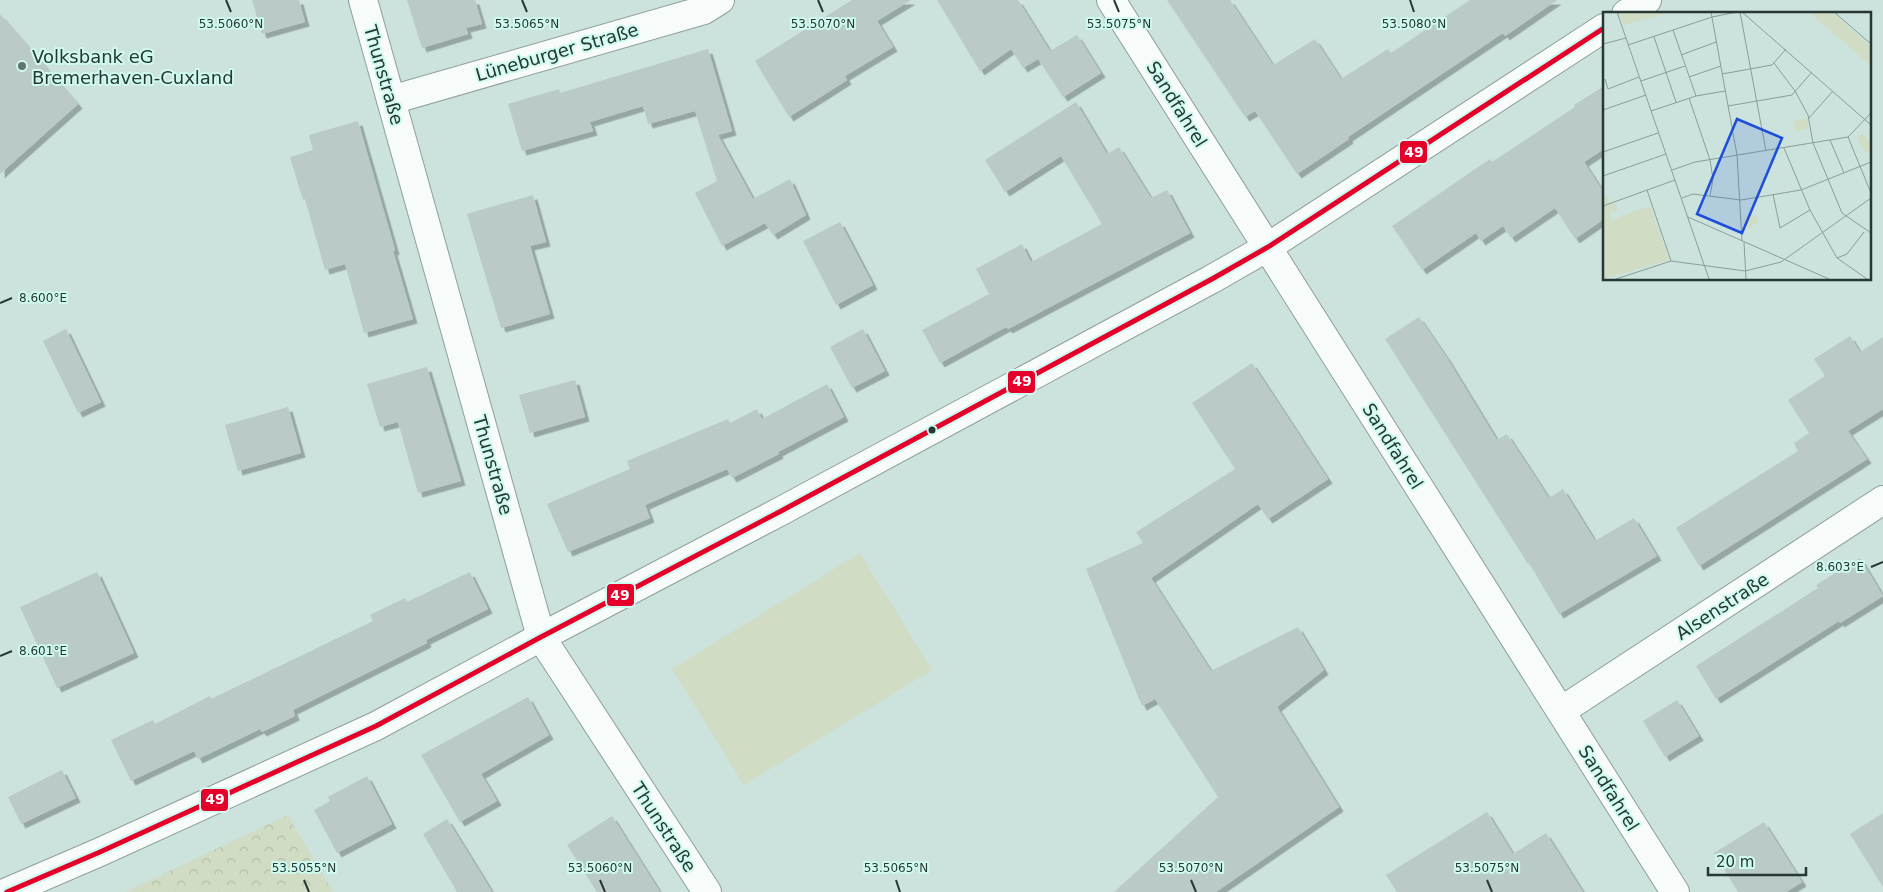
<svg xmlns="http://www.w3.org/2000/svg" width="1883" height="892" font-family="'DejaVu Sans',sans-serif">
	<style>
		.park { fill: url(#park-crowns) }
		.pitch { fill: #d0ddc4 }
		.building { fill: #b9cac9; filter: url(#shadow) }
		.lines { fill: none; stroke-linecap: round; stroke-linejoin: round }
		.street-casing { stroke: #8e9f9c; stroke-width: 30 }
		.street { stroke: #f7fbfa; stroke-width: 28 }
		.bus-1-casing { stroke: #cffaef; stroke-width: 9 }
		.bus-1 { stroke: #e4002b; stroke-width: 5 }
		.ticks { fill: none; stroke: #273834; stroke-width: 2 }
		.poi-dot { fill: #61746f; stroke: #cffaef; stroke-width: 2 }
		.bus-dot { fill: #273834; stroke: #cffaef; stroke-width: 2 }
		.labels { text-anchor: middle; dominant-baseline: central; stroke-width: 4; stroke-linejoin: round; paint-order: stroke }
		.street-label { font-size: 18px; fill: #273834; stroke: #cffaef }
		.poi-label { font-size: 18px; fill: #273834; stroke: #cffaef; text-anchor: start }
		.inset-road { fill: none; stroke: #8a9e99; stroke-width: 1 }
		.view { fill: #1d4ed8; fill-opacity: 0.15; stroke: #1d4ed8; stroke-width: 2.5 }
		.inset-edge { fill: none; stroke: #273834; stroke-width: 2.5 }
		.ticks-label { font-size: 12px; text-anchor: middle; fill: #273834; stroke: #cffaef; stroke-width: 4; stroke-linejoin: round; paint-order: stroke }
		.line-badge { stroke: #cffaef; stroke-width: 2 }
		.badge-label { font-size: 14px; text-anchor: middle; font-weight: bold; fill: #fff }
	</style>
	<defs>
		<pattern id="park-crowns" width="20" height="18" patternUnits="userSpaceOnUse" patternTransform="scale(1.25)"><rect width="20" height="18" fill="#d0ddc4"/><path d="M2 6a3 3 0 1 1 6 0M12 15a3 3 0 1 1 6 0" fill="none" stroke="#b3bea9"/></pattern>
		<filter id="shadow"><feDropShadow dx="4.5" dy="4.5" stdDeviation="0" flood-color="#0004"/></filter>
	</defs>
	<rect width="100%" height="100%" fill="#cce2dd"/>
	<!-- park -->
	<polygon class="park" points="288,815 333,892 125,892"/>
	<!-- pitch -->
	<polygon class="pitch" points="860,553 932,670 744,785 672,669"/>
	<!-- building -->
	<g class="building">
		<polygon points="252,0 299,0 305,22 262,34"/>
		<polygon points="407,0 475,0 482,24 466,28 468,34 422,48"/>
		<polygon points="852,0 911,0 877,21 893,47 845,76 847,80 789,117 755,61"/>
		<polygon points="937,0 1018,0 1050,51 1077,35 1101,73 1063,97 1038,59 1023,68 1011,49 980,71"/>
		<polygon points="1167,0 1230,0 1273,65 1315,39 1341,79 1388,49 1391,53 1470,0 1557,0 1505,36 1503,33 1348,137 1349,139 1297,174 1255,111 1245,117"/>
		<polygon points="0,14 78,104 0,174"/>
		<polygon points="708,49 732,131 718,135 753,199 790,179 806,215 773,235 765,223 722,246 695,193 717,181 695,111 648,124 643,106 590,122 593,131 522,151 508,104 559,89 560,93"/>
		<polygon points="1604,86 1604,149 1584,162 1604,193 1604,219 1575,239 1555,208 1511,238 1503,226 1481,241 1476,233 1422,270 1392,226 1490,159 1492,162 1575,107 1574,105"/>
		<polygon points="1076,102 1107,154 1119,147 1151,198 1167,190 1190,233 1008,329 1006,327 940,363 922,330 989,294 976,269 1022,244 1031,262 1102,224 1061,156 1005,192 985,160"/>
		<polygon points="358,121 395,250 393,251 413,319 364,333 345,264 325,270 305,199 303,200 290,157 313,150 309,135"/>
		<polygon points="533,195 546,242 530,246 550,314 501,328 467,214"/>
		<polygon points="840,222 873,285 836,305 803,241"/>
		<polygon points="1419,317 1447,358 1497,440 1507,434 1549,498 1563,489 1595,541 1634,518 1657,556 1559,614 1529,563 1528,564 1385,339"/>
		<polygon points="66,329 101,402 78,413 43,341"/>
		<polygon points="863,329 885,371 852,388 830,347"/>
		<polygon points="1850,336 1860,352 1883,337 1883,409 1848,431 1867,459 1699,566 1676,528 1798,451 1794,443 1809,433 1788,400 1825,376 1814,359"/>
		<polygon points="1252,363 1328,479 1268,519 1258,504 1151,578 1211,671 1298,627 1324,670 1277,707 1339,807 1216,892 1114,892 1218,797 1155,699 1142,706 1086,569 1143,543 1136,532 1235,469 1192,403"/>
		<polygon points="427,367 461,481 418,493 398,422 380,427 367,384"/>
		<polygon points="575,380 585,417 530,433 519,395"/>
		<polygon points="827,384 844,417 778,452 779,454 732,478 727,469 645,505 650,518 568,552 547,504 630,469 627,461 728,419 730,423 757,409 762,419"/>
		<polygon points="288,407 301,453 238,471 225,425"/>
		<polygon points="1860,558 1883,596 1840,623 1839,621 1716,699 1696,666 1818,588 1816,585"/>
		<polygon points="97,572 134,653 57,688 20,607"/>
		<polygon points="470,572 488,609 426,640 427,643 293,710 295,716 262,732 260,729 198,759 194,751 131,781 111,740 153,720 155,724 210,696 211,699 373,621 370,615 405,598 407,602"/>
		<polygon points="528,697 549,735 481,774 497,801 460,822 421,755"/>
		<polygon points="1677,700 1699,736 1665,757 1643,721"/>
		<polygon points="62,770 76,798 21,824 8,797"/>
		<polygon points="367,776 392,824 337,853 314,810 330,801 328,797"/>
		<polygon points="1487,812 1513,854 1546,833 1583,892 1397,892 1386,875"/>
		<polygon points="1883,813 1883,887 1850,834"/>
		<polygon points="612,816 660,892 597,892 567,845"/>
		<polygon points="447,819 478,869 492,892 457,892 423,834"/>
		<polygon points="1764,822 1802,882 1786,892 1738,892 1714,853"/>
	</g>
	<g class="lines">
		<defs>
			<g id="street">
				<polyline points="363,0 541,637 707,892"/>
				<polyline points="1111,0 1675,892"/>
				<polyline points="1626,14 1647,0"/>
				<polyline points="391,100 704,10 720,0"/>
				<polyline points="1561,711 1883,500"/>
				<polyline points="7,892 100,852 376,726 541,637 783,510 1212,279 1268,247 1604,28"/>
			</g>
		</defs>
		<!-- street casing -->
		<use href="#street" class="street-casing"/>
		<!-- street -->
		<use href="#street" class="street"/>
		<defs>
			<polyline id="bus-1" points="7,892 100,852 376,726 541,637 783,510 1212,279 1268,247 1604,28"/>
		</defs>
		<!-- bus-1 casing -->
		<use href="#bus-1" class="bus-1-casing"/>
		<!-- bus-1 -->
		<use href="#bus-1" class="bus-1"/>
	</g>
	<!-- ticks -->
	<path class="ticks" d="M226,0L231,12M522,0L527,12M818,0L823,12M1114,0L1119,12M1410,0L1414,12M0,303L12,298M1871,567L1883,562M0,656L12,651M304,880L309,892M600,880L605,892M896,880L900,892M1191,880L1196,892M1487,880L1492,892"/>
	<!-- markers -->
	<circle class="poi-dot" cx="22" cy="66" r="5"/>
	<circle class="bus-dot" cx="932" cy="430" r="4.5"/>
	<g class="labels">
		<!-- street labels -->
		<g class="street-label">
			<text transform="translate(557 52) rotate(-16)">Lüneburger Straße</text>
			<text transform="translate(384 75) rotate(74)">Thunstraße</text>
			<text transform="translate(1177 104) rotate(58)">Sandfahrel</text>
			<text transform="translate(1393 446) rotate(58)">Sandfahrel</text>
			<text transform="translate(493 465) rotate(74)">Thunstraße</text>
			<text transform="translate(1722 606) rotate(-33)">Alsenstraße</text>
			<text transform="translate(1609 788) rotate(58)">Sandfahrel</text>
			<text transform="translate(664 827) rotate(57)">Thunstraße</text>
		</g>
		<!-- poi labels -->
		<g class="poi-label">
			<text x="32" y="56">Volksbank eG<tspan x="32" dy="21">Bremerhaven-Cuxland</tspan></text>
		</g>
	</g>
	<!-- overview -->
	<g transform="translate(1603 12)">
		<rect width="268" height="268" fill="#cce2dd"/>
		<path d="M15,0H69L21,13Z" fill="#d0ddc4"/>
		<path d="M204,106L206,117L193,119L191,109ZM259,121L267,129V141H263L254,126ZM153,203L155,211L149,212L150,217L142,215L141,205Z" fill="#d0ddc4"/>
		<path d="M206,0H229L267,34V53ZM3,182L7,192L12,191L15,198L6,201L8,208L0,211V183Z" fill="#d0ddc4"/>
		<path d="M47,194L66,248L0,267V211Z" fill="#d0ddc4"/>
		<path class="inset-road" d="M14,0L106,267M108,0L134,143L139,229M137,0L163,139M139,0L268,113M231,0L268,32M70,18L93,84M51,25L73,90M0,32L23,26M25,33L109,5L134,0M78,43L113,30M171,51L192,79L205,103L210,131L239,201L268,221M119,62L169,53L183,37M86,65L118,54M2,67L5,77L36,65M38,69L82,54M86,86L107,148L110,167L107,184M125,94L189,83L209,60M0,98L43,83M48,99L93,84L122,79M206,106L230,79M245,125L268,181M227,128L241,161M181,136L207,198L234,246L264,267M0,140L55,121M69,158L92,150L245,125L268,101M0,164L63,142M44,178L68,249M170,182L177,216L207,198M79,186L90,182L138,188L198,178L268,150M0,194L72,168M85,205L226,267M141,230L143,267M234,246L244,242L261,220M13,267L68,249L142,259L178,250L268,186"/>
		<path class="view" d="M134,107L179,126L139,221L94,202Z"/>
		<rect width="268" height="268" class="inset-edge"/>
	</g>
	<g class="ticks-label">
		<text x="527" y="28">53.5065°N</text>
		<text x="823" y="28">53.5070°N</text>
		<text x="1119" y="28">53.5075°N</text>
		<text x="1414" y="28">53.5080°N</text>
		<text x="231" y="28">53.5060°N</text>
		<text x="43" y="302">8.600°E</text>
		<text x="1840" y="571">8.603°E</text>
		<text x="43" y="655">8.601°E</text>
		<text x="304" y="872">53.5055°N</text>
		<text x="600" y="872">53.5060°N</text>
		<text x="896" y="872">53.5065°N</text>
		<text x="1191" y="872">53.5070°N</text>
		<text x="1487" y="872">53.5075°N</text>
	</g>
	<g class="line-badge">
		<rect x="1399" y="140" width="29" height="24" rx="5" fill="#e4002b"/>
		<rect x="1007" y="370" width="29" height="24" rx="5" fill="#e4002b"/>
		<rect x="606" y="583" width="29" height="24" rx="5" fill="#e4002b"/>
		<rect x="200" y="788" width="29" height="24" rx="5" fill="#e4002b"/>
	</g>
	<g class="badge-label">
		<text x="1414" y="157">49</text>
		<text x="1022" y="386">49</text>
		<text x="620" y="600">49</text>
		<text x="215" y="804">49</text>
	</g>
	<!-- scale -->
	<path d="M1708 867v8h98v-8" fill="none" stroke="#273834" stroke-width="2.5"/>
	<text x="1716" y="867" font-size="15" fill="#273834" stroke="#cffaef" stroke-width="4" paint-order="stroke">20 m</text>
</svg>
